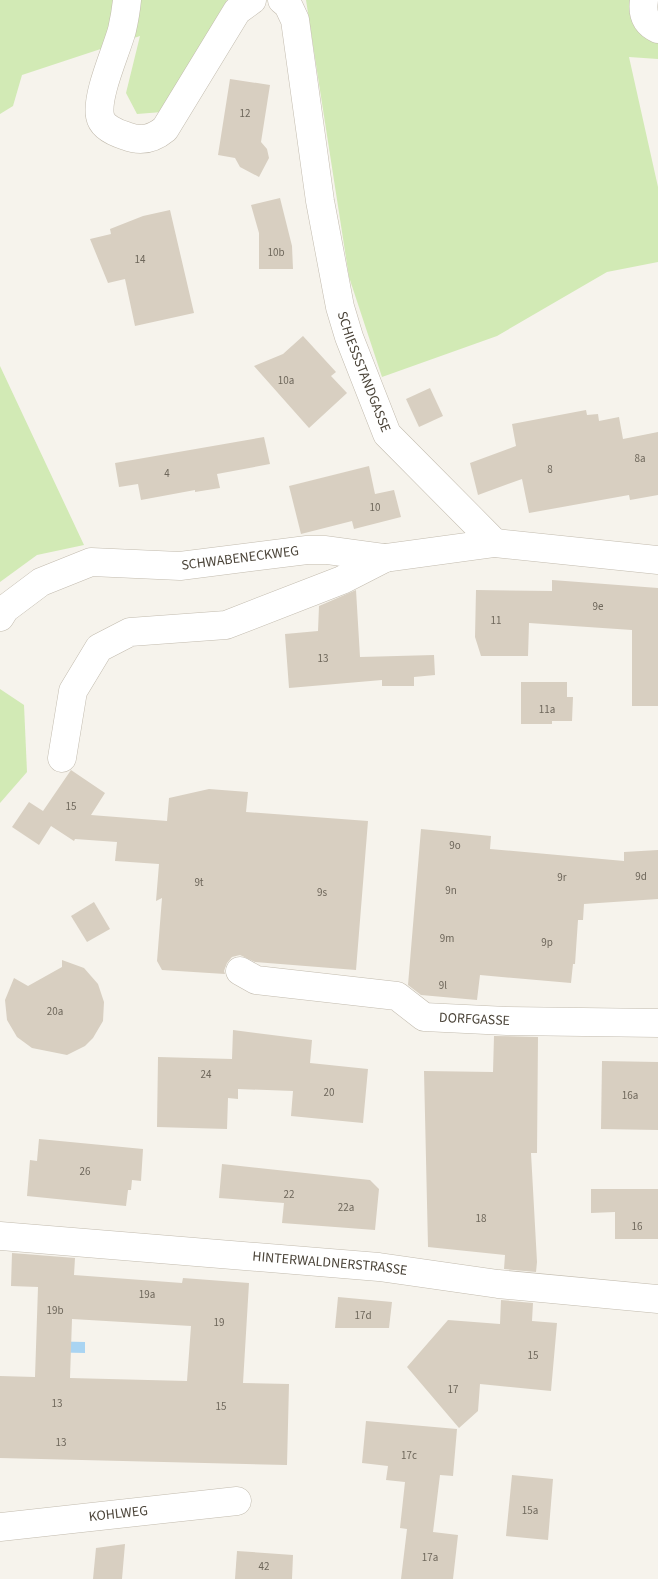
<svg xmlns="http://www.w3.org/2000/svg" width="658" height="1579" font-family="'Source Sans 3',sans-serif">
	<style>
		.green { fill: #d2eab5 }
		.water { fill: #a9d4f2 }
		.building { fill: #d8cfc1; fill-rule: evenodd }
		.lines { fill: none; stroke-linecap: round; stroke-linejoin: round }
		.minor-casing { stroke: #c2bbae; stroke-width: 29 }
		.minor { stroke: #fff; stroke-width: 28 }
		.labels { text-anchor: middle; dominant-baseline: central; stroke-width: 4; stroke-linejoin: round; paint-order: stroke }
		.number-label { font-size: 11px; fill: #6e675b }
		.street-label { font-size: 14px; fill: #4b4439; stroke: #fff }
	</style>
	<rect width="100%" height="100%" fill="#f6f3ec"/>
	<!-- green -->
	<g class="green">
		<polygon points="0,0 227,0 162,112 137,114 126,93 140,36 22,75 13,106 0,114"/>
		<polygon points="306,0 658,0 658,59 629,57 658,187 658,262 607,272 497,336 382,377 349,277"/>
		<polygon points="0,366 84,545 37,555 0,582"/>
		<polygon points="0,689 24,705 27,772 0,803"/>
	</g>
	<!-- water -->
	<polygon class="water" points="39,1341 85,1342 85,1353 39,1352"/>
	<!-- building -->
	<g class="building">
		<polygon points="230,79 270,85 261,142 267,149 269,158 259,177 240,167 235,158 218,155"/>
		<polygon points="280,198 292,246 293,269 259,269 259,233 251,205"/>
		<polygon points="170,210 194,313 135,326 125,279 108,283 90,239 111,234 110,229 143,216"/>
		<polygon points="303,336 336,372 331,376 347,393 309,428 254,366 283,354"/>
		<polygon points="430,388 443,416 419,427 406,399"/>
		<polygon points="586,410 587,415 598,414 599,421 619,417 623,439 658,432 658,495 630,500 629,495 529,513 522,479 478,495 470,463 516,446 512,424"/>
		<polygon points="264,437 270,464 217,474 220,488 195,492 195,490 141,500 138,484 119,487 115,463"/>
		<polygon points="369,466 375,494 394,490 401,517 354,529 352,521 301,534 289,486"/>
		<polygon points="552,580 658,588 658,706 632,706 632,630 529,623 528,656 481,656 475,637 476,590 552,591"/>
		<polygon points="356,590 360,657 434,655 435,675 414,677 414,686 382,686 382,680 289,688 285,634 318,631 319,606"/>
		<polygon points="521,682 567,682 567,697 573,697 572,721 552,721 552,724 521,724"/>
		<polygon points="71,770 105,793 91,815 167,821 169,798 209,789 248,792 246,812 368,821 356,970 255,962 240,955 232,957 227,963 224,971 225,974 162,970 157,961 162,898 156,901 159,864 115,861 117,842 75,839 74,841 51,826 39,845 12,827 29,802 43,811"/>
		<polygon points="421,829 491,836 490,849 624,861 624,852 658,850 658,899 584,904 583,920 578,920 575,964 573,964 571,983 480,975 477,1000 421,995 408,985"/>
		<polygon points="94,902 110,929 87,942 71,916"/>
		<polygon points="62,960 84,968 98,984 104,1002 103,1021 93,1038 85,1046 67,1055 32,1048 17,1037 7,1020 5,1000 14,978 28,986 62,967"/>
		<polygon points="233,1030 312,1040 310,1063 368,1069 363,1123 291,1116 293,1091 238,1089 238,1099 228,1098 227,1129 157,1127 158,1057 232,1059"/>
		<polygon points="494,1036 538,1037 537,1153 531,1153 537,1262 536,1272 504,1269 505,1255 428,1247 424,1071 493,1072"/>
		<polygon points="602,1061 658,1062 658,1130 601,1129"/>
		<polygon points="39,1139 143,1149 141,1181 132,1180 131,1190 128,1190 126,1206 27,1196 30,1160 37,1161"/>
		<polygon points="222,1164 370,1180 379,1189 375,1230 282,1223 284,1203 219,1198"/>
		<polygon points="591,1189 658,1189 658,1239 615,1239 615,1212 591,1213"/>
		<path d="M12,1253L75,1258L74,1275L182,1283L183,1278L249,1283L243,1383L289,1384L287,1465L0,1458V1376L35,1377L38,1287L11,1286ZM72,1319L191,1326L187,1381L70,1378Z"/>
		<polygon points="338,1297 392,1302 389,1328 335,1328"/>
		<polygon points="501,1300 533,1303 532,1321 557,1323 551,1391 480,1384 478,1411 459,1428 407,1367 448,1320 500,1324"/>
		<polygon points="366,1421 457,1429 453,1476 440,1475 433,1532 458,1535 453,1579 401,1579 407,1529 400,1528 405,1482 386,1480 388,1466 362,1463"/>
		<polygon points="512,1475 553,1479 548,1540 506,1536"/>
		<polygon points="125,1544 122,1579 93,1579 96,1548"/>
		<polygon points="237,1551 293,1555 292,1579 235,1579"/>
	</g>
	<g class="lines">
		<defs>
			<g id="minor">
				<path d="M127,0C126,10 124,21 122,30C116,52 96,95 100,116C102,127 116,133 126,136C141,142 153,139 165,129L237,11L252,0"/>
				<path id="s1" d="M282,0L288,5L295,20L320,201L340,307L349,337L387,434L495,543"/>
				<path d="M644,0C642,14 645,23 658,29"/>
				<path id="s2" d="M0,617L5,609L41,582L91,562L180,566L307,550H326L385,558L495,543L658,560"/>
				<polyline points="62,758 73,691 99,648 130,632 226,625 342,580 385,558"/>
				<path id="s3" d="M240,971L256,980L397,996L424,1017L507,1021L658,1023"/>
				<path id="s4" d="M0,1236L379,1267L498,1284L658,1299"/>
				<path id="s5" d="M0,1527L237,1501"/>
			</g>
		</defs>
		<!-- minor casing -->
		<use href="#minor" class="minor-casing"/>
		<!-- minor -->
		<use href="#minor" class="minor"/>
	</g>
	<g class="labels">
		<!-- number labels -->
		<g class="number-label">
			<text x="245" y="113">12</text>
			<text x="276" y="252">10b</text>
			<text x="140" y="259">14</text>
			<text x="286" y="380">10a</text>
			<text x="640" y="458">8a</text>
			<text x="550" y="469">8</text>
			<text x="167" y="473">4</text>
			<text x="375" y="507">10</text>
			<text x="598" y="606">9e</text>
			<text x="496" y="620">11</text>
			<text x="323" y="658">13</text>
			<text x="547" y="709">11a</text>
			<text x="71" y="806">15</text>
			<text x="455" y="845">9o</text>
			<text x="641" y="876">9d</text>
			<text x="562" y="877">9r</text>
			<text x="199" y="882">9t</text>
			<text x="451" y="890">9n</text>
			<text x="322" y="892">9s</text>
			<text x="447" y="938">9m</text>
			<text x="547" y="942">9p</text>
			<text x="443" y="985">9l</text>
			<text x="55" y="1011">20a</text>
			<text x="206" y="1074">24</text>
			<text x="329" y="1092">20</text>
			<text x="630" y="1095">16a</text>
			<text x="85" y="1171">26</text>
			<text x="289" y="1194">22</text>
			<text x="346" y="1207">22a</text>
			<text x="481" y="1218">18</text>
			<text x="637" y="1226">16</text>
			<text x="147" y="1294">19a</text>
			<text x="55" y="1310">19b</text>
			<text x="363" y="1315">17d</text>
			<text x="219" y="1322">19</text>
			<text x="533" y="1355">15</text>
			<text x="453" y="1389">17</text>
			<text x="57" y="1403">13</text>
			<text x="221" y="1406">15</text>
			<text x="61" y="1442">13</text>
			<text x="409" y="1455">17c</text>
			<text x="530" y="1510">15a</text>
			<text x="430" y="1557">17a</text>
			<text x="264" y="1566">42</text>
		</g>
		<!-- street labels -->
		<g class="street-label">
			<text stroke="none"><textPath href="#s1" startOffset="384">SCHIESSSTANDGASSE</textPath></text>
			<text stroke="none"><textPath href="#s2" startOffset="258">SCHWABENECKWEG</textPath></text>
			<text stroke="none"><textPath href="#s3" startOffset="245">DORFGASSE</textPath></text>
			<text stroke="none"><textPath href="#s4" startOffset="331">HINTERWALDNERSTRASSE</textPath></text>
			<text stroke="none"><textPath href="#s5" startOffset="119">KOHLWEG</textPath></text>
		</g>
	</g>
</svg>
